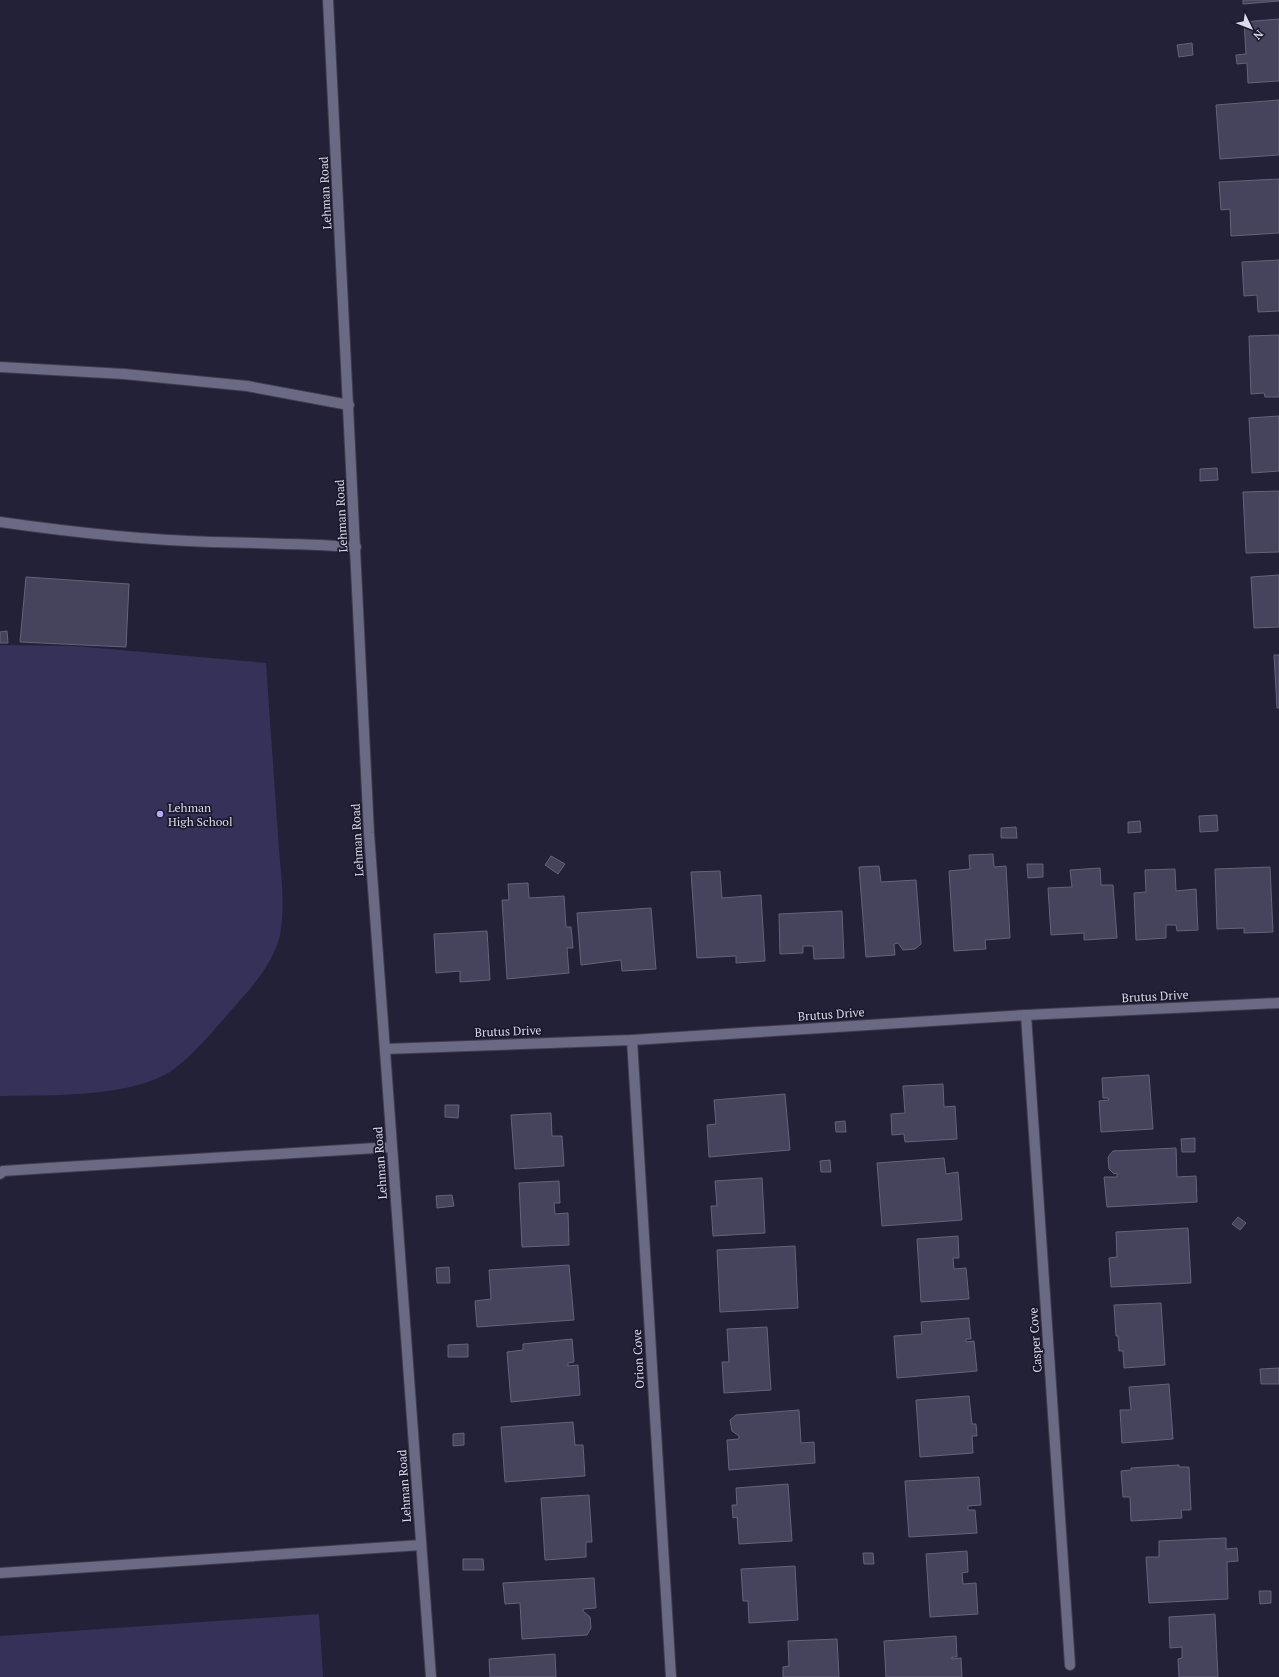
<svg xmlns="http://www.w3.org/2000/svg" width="1279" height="1677" font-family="'PT Serif',serif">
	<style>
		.green { fill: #353158 }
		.building { fill: #45445c; stroke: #64637c }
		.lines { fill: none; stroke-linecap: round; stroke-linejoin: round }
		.minor-casing { stroke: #3e3c4e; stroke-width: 12 }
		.minor { stroke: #6b6a84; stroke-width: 10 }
		.poi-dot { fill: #b2adf9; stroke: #1a182d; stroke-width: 1.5 }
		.labels { text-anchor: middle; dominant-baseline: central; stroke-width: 3.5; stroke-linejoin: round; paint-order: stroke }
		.street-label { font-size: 12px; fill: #dadae8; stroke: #1a182d }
		.poi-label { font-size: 12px; fill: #dadae8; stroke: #1a182d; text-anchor: start }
	</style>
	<rect width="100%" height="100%" fill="#232137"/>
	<!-- green -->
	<g class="green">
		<path d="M0,645L75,646L266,663C270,721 274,778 278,835C280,868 286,903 280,935C274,962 253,986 235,1006C216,1027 197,1052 174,1069C134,1098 49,1095 0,1096Z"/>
		<polygon points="319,1614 323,1677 0,1677 0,1636"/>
	</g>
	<!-- building -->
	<g class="building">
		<polygon points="1243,0 1279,0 1279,1 1243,4"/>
		<polygon points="1279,19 1279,81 1248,83 1247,63 1237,64 1236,55 1246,54 1244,22"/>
		<polygon points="1192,43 1193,55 1179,57 1177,45"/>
		<polygon points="1279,100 1279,155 1220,159 1216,105"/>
		<polygon points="1279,179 1279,233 1231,236 1230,209 1221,210 1219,182"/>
		<polygon points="1279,260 1279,311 1258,312 1257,295 1244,296 1242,262"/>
		<polygon points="1279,335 1279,397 1265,397 1264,393 1251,394 1249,336"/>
		<polygon points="1279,416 1279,471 1252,473 1249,418"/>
		<polygon points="1217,468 1218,480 1200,481 1200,469"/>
		<polygon points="1279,491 1279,552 1246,553 1243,492"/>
		<polygon points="1279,575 1279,627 1254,628 1251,577"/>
		<polygon points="26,577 129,584 126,647 20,642"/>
		<polygon points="7,631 8,643 0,643 0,632"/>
		<polygon points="1274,655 1279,655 1279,708 1277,708"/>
		<polygon points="1217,815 1218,831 1200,832 1199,816"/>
		<polygon points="1140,821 1141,832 1128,833 1128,822"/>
		<polygon points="1016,827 1017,838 1001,838 1001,828"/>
		<polygon points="993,854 994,867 1006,866 1010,938 985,940 986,949 954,951 949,871 970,869 969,855"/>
		<polygon points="551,856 565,864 558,874 545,865"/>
		<polygon points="1027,864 1043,864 1043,877 1028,878"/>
		<polygon points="879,866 881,882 916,880 921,944 915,949 903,950 898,943 894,944 895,955 866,957 859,867"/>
		<polygon points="1270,867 1273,932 1244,933 1244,928 1217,929 1215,869"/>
		<polygon points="1100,868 1101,885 1113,885 1117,938 1084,940 1084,933 1051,935 1048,888 1072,887 1070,870"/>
		<polygon points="1175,869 1176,891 1196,889 1198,930 1177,931 1176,925 1166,925 1166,938 1136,940 1134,893 1146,892 1145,870"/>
		<polygon points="720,871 722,898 761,895 765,961 736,963 736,956 697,958 691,872"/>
		<polygon points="528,883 529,898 564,896 566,927 571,927 573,948 567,948 569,973 507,979 502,900 509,900 508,884"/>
		<polygon points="651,908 656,969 622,971 621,960 581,965 577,913"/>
		<polygon points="842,911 844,958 814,959 813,946 803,946 803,953 780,954 779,914"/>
		<polygon points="487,931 490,980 460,982 460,971 436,973 434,934"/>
		<polygon points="1149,1075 1153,1129 1101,1132 1099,1101 1109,1100 1108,1098 1103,1098 1102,1078"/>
		<polygon points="943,1084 944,1107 955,1106 957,1139 905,1142 904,1134 892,1135 891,1114 905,1113 903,1086"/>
		<polygon points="785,1094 790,1150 709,1157 707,1125 716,1124 714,1100"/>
		<polygon points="445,1105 459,1105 458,1118 445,1117"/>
		<polygon points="551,1113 552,1136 562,1136 564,1166 515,1169 511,1115"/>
		<polygon points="845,1121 846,1132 836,1132 835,1122"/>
		<polygon points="1195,1138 1195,1152 1182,1152 1181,1139"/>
		<polygon points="1176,1148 1177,1177 1196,1176 1197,1202 1107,1207 1104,1177 1117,1177 1117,1173 1114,1174 1109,1169 1108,1157 1113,1151"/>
		<polygon points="944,1158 946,1174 958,1172 962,1220 882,1226 877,1163"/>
		<polygon points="830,1160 831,1172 821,1172 820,1161"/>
		<polygon points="762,1178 765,1233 713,1236 711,1206 717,1206 715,1181"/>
		<polygon points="559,1181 560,1203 554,1203 555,1214 568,1213 569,1245 522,1247 519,1183"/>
		<polygon points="452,1195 454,1206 437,1208 436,1196"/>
		<polygon points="1238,1217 1246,1223 1240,1230 1232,1224"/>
		<polygon points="1188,1228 1191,1283 1111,1287 1109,1258 1117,1257 1116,1232"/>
		<polygon points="958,1236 959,1258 953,1258 954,1269 966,1268 969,1299 921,1302 917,1239"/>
		<polygon points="795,1246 798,1308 720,1312 717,1250"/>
		<polygon points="569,1265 574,1320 477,1327 475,1301 491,1299 489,1270"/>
		<polygon points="449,1267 450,1283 437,1283 436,1268"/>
		<polygon points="1161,1303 1165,1365 1124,1368 1123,1351 1119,1351 1118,1336 1116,1336 1114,1305"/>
		<polygon points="969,1318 971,1339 966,1339 966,1342 974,1341 977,1371 897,1378 894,1336 922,1334 921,1322"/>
		<polygon points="767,1327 771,1390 724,1393 722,1362 729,1362 727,1329"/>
		<polygon points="572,1339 574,1362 568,1363 568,1366 578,1365 580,1395 511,1402 507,1352 523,1350 523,1344"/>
		<polygon points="468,1344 468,1357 448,1357 448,1345"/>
		<polygon points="1279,1368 1279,1384 1261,1384 1260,1369"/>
		<polygon points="1169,1384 1173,1439 1122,1443 1120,1410 1131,1410 1129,1387"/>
		<polygon points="969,1396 972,1424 976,1424 977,1436 972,1436 973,1453 920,1457 916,1400"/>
		<polygon points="799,1410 801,1443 814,1442 815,1463 729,1470 727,1440 739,1439 739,1436 732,1431 730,1420 736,1415"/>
		<polygon points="573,1422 575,1445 583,1445 585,1476 505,1482 501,1427"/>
		<polygon points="464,1433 464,1445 453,1446 453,1434"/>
		<polygon points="1179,1465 1179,1467 1189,1467 1191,1510 1181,1510 1182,1518 1131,1521 1130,1497 1123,1497 1121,1471 1131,1470 1131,1468"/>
		<polygon points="979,1477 981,1505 968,1506 968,1510 975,1510 977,1533 909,1537 905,1481"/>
		<polygon points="788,1484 792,1541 739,1544 737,1517 733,1518 732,1505 737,1505 736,1488"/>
		<polygon points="589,1495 592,1542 586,1542 586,1557 545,1560 541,1498"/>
		<polygon points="1226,1538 1226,1549 1237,1548 1238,1561 1227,1562 1228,1599 1149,1603 1146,1557 1159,1557 1159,1541"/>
		<polygon points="967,1551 968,1572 962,1573 963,1584 976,1583 978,1614 930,1617 926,1554"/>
		<polygon points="863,1553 873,1553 874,1564 864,1564"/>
		<polygon points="463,1559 483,1559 484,1570 463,1570"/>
		<polygon points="795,1566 798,1620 749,1623 748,1601 743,1601 741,1569"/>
		<polygon points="594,1578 596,1608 583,1609 583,1611 590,1617 591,1628 587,1635 522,1639 520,1603 505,1604 503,1583"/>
		<polygon points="1259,1591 1271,1591 1271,1603 1260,1604"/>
		<polygon points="1215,1614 1218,1677 1179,1677 1178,1659 1182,1658 1182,1647 1170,1648 1169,1617"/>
		<polygon points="956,1636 957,1657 952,1657 952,1659 961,1658 962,1677 886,1677 884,1641"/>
		<polygon points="837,1639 839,1677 783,1677 783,1667 789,1666 788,1641"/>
		<polygon points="555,1654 556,1677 490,1677 489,1659"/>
	</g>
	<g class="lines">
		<defs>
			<g id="minor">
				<polyline points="328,0 369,833 431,1677"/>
				<polyline points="0,367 124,374 247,386 349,405"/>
				<path d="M0,522C70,532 140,540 211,542C259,543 308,544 356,547"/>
				<polyline points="1026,1015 1070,1665"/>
				<polyline points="632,1040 671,1677"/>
				<polyline points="385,1049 632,1040 1026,1015 1279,1003"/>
				<polyline points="0,1174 3,1171 48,1168 392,1147"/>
				<polyline points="0,1573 421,1545"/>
			</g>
		</defs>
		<!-- minor casing -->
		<use href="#minor" class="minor-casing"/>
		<!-- minor -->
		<use href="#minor" class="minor"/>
	</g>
	<!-- markers -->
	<circle class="poi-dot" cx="160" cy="814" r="4"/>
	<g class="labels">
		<!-- street labels -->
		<g class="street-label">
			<text transform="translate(325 193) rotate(-93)">Lehman Road</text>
			<text transform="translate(341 516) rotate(-93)">Lehman Road</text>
			<text transform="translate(357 840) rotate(-93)">Lehman Road</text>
			<text transform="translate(1155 996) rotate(-3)">Brutus Drive</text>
			<text transform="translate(831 1014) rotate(-4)">Brutus Drive</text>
			<text transform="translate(508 1031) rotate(-2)">Brutus Drive</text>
			<text transform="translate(380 1163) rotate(-94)">Lehman Road</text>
			<text transform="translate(1035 1340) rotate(-94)">Casper Cove</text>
			<text transform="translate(638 1359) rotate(-93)">Orion Cove</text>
			<text transform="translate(404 1486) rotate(-94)">Lehman Road</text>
		</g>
		<!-- poi labels -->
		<g class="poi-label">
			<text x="168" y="807">Lehman<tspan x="168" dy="14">High School</tspan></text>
		</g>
	</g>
	<!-- north arrow -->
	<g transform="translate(1251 28) rotate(133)" stroke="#1a182d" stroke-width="3" paint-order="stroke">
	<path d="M0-3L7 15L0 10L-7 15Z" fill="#dadae8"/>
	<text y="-6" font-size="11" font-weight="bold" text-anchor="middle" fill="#dadae8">N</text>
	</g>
</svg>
